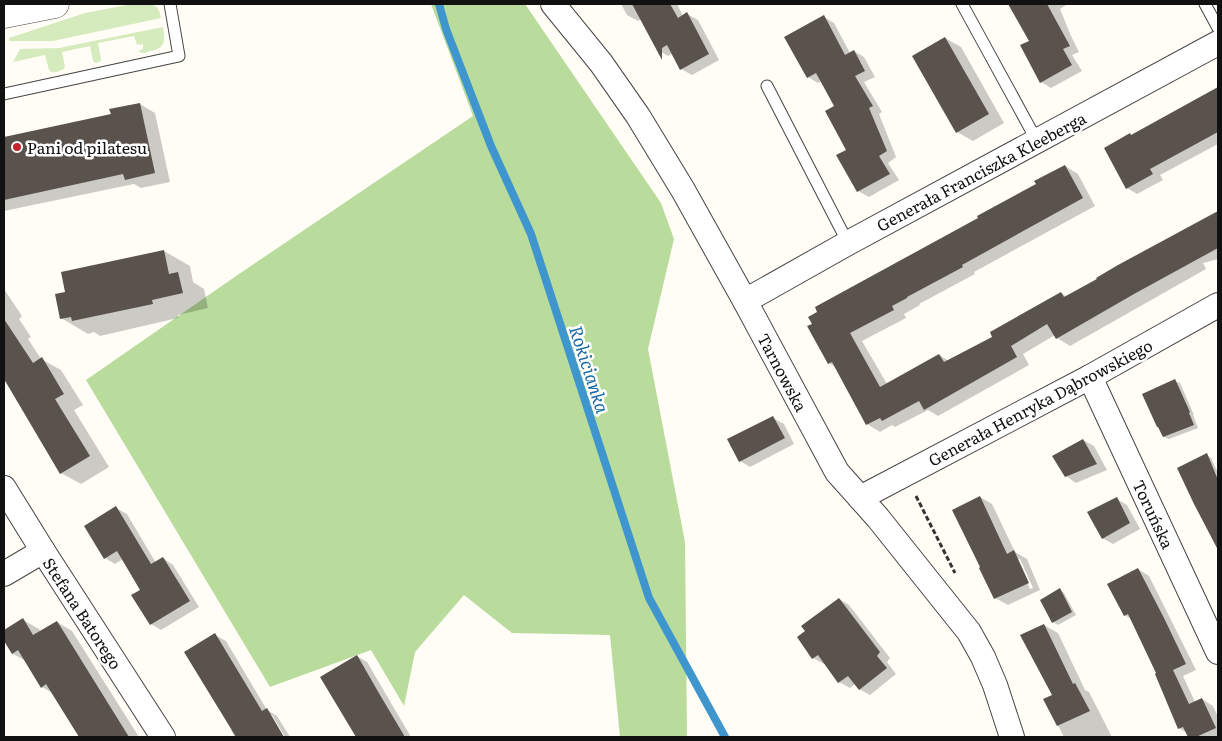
<svg xmlns="http://www.w3.org/2000/svg" width="1222" height="741" font-family="Literata,serif">
	<style>
		.green { fill: #d5ebbd }
		.forest { fill: #b9dc9c }
		.shadow { fill: #0003; fill-rule: evenodd }
		.lines { fill: none; stroke-linecap: round; stroke-linejoin: round }
		.stream { stroke: #3f96cf; stroke-width: 8 }
		.building { fill: #5a524d }
		.service-casing { stroke: #444; stroke-width: 13 }
		.minor-casing { stroke: #444; stroke-width: 26 }
		.tertiary-casing { stroke: #444; stroke-width: 29 }
		.path { stroke: #333; stroke-width: 3; stroke-dasharray: 5 2.5; stroke-linecap: butt }
		.service { stroke: #fff; stroke-width: 11 }
		.minor { stroke: #fff; stroke-width: 24 }
		.tertiary { stroke: #fff; stroke-width: 28 }
		.poi-dot { fill: #c4262e; stroke: #fff; stroke-width: 2 }
		.labels { text-anchor: middle; dominant-baseline: central; stroke-width: 5; stroke-linejoin: round; paint-order: stroke }
		.poi-label { font-size: 16px; fill: #111; stroke: #fff; text-anchor: start }
		.street-label { font-size: 16px; fill: #111; stroke: #fff }
		.water-label { font-size: 18px; font-style: italic; fill: #1768a6; stroke: #fff }
	</style>
	<rect width="100%" height="100%" fill="#fffdf5"/>
	<!-- green -->
	<g class="green">
		<path d="M132,4C147,4 158,0 161,18L53,41H9V38L85,13Z"/>
		<path d="M163,27C165,41 166,48 150,51C145,53 143,54 138,51L143,49V44L137,45L134,36L98,43L101,59C101,62 98,63 95,63L93,60L90,46L62,52L65,67L64,69C59,71 53,75 49,70L45,55L13,62L20,49L59,48Z"/>
	</g>
	<!-- forest -->
	<polygon class="forest" points="431,4 525,4 661,203 674,239 648,349 685,542 687,737 620,737 610,635 512,633 464,595 415,652 404,706 371,650 270,687 86,380 239,274 473,116"/>
	<!-- shadow -->
	<g class="shadow">
		<polygon points="621,4 677,4 683,16 687,14 698,20 719,60 692,75 681,69 673,53 668,56 658,50 642,19 638,21 627,15"/>
		<polygon points="1010,4 1065,4 1066,5 1060,9 1071,36 1079,52 1072,55 1082,71 1051,88 1041,82 1031,41"/>
		<polygon points="824,17 834,23 850,53 854,51 864,57 875,77 864,82 882,112 879,114 896,157 888,163 899,180 869,197 858,191 836,106 822,81 818,83 808,77"/>
		<polygon points="945,38 961,47 1004,123 973,141 957,132"/>
		<polygon points="1218,89 1218,144 1160,175 1163,180 1137,194 1127,188 1132,136"/>
		<polygon points="140,104 155,113 170,182 141,188 134,184 4,211 4,139 112,115"/>
		<polygon points="1065,166 1078,174 1095,206 974,272 975,274 919,304 920,305 904,314 906,318 862,341 887,384 939,355 949,361 994,337 1061,293 1067,297 1118,266 1218,212 1218,259 1203,263 1206,269 1070,346 1057,338 1055,335 1023,354 1029,365 938,416 928,410 895,427 892,425 880,432 867,424 837,368 829,363 809,327 980,219 1038,185"/>
		<polygon points="164,251 190,266 193,282 204,289 208,308 178,315 178,318 100,336 94,332 88,334 61,318"/>
		<polygon points="4,289 22,316 19,319 31,337 28,339 41,359 61,370 83,405 74,410 109,467 81,484 61,473 14,375 4,360"/>
		<polygon points="1175,381 1180,383 1194,415 1193,415 1198,428 1169,439 1164,437 1160,427"/>
		<polygon points="773,418 784,424 794,444 750,467 740,461"/>
		<polygon points="1083,440 1094,446 1107,470 1076,483 1066,476"/>
		<polygon points="1207,455 1211,458 1218,473 1218,547 1195,504"/>
		<path d="M980,497L992,504L1015,552L1027,559L1040,590L1008,605L995,598ZM1017,559H1020L1033,588L1030,589Z"/>
		<polygon points="1117,499 1127,505 1140,529 1113,544 1102,538"/>
		<polygon points="116,508 127,514 156,563 163,558 173,565 199,607 161,630 151,624 141,590 123,559 115,564 105,558"/>
		<polygon points="1138,569 1149,576 1196,670 1183,676 1195,702 1202,699 1213,706 1218,717 1218,737 1189,737 1187,733 1179,728 1158,673 1131,619 1125,615"/>
		<polygon points="1060,590 1064,593 1076,615 1058,625 1053,622"/>
		<polygon points="839,599 849,605 890,658 887,662 896,674 870,695 859,689 855,684 850,688 839,682 825,663 824,664 813,658"/>
		<polygon points="23,620 39,629 41,632 57,622 72,631 139,737 80,737 54,694 42,687 26,661 13,654 4,639 4,631"/>
		<polygon points="1044,625 1058,633 1085,690 1089,692 1112,737 1064,737 1045,700 1053,696"/>
		<polygon points="215,635 226,641 267,710 277,716 290,737 285,737 272,715 269,715 282,737 235,737 231,730 232,730"/>
		<polygon points="357,656 367,662 411,737 357,737 321,678"/>
	</g>
	<g class="lines">
		<!-- stream -->
		<polyline class="stream" points="439,4 446,29 491,146 531,234 649,598 725,737"/>
	</g>
	<!-- building -->
	<g class="building">
		<polygon points="632,4 670,4 678,18 687,12 709,54 680,70 667,45 662,48 662,60"/>
		<polygon points="1008,4 1047,4 1070,46 1063,49 1072,65 1040,83 1020,45 1029,41"/>
		<polygon points="824,15 845,55 854,50 865,71 855,76 873,106 869,108 887,151 879,156 890,174 857,192 836,155 846,150 825,111 834,106 816,73 807,78 784,37"/>
		<polygon points="945,37 989,114 956,133 912,56"/>
		<polygon points="1218,87 1218,132 1150,169 1153,174 1126,189 1104,148 1130,133 1131,135"/>
		<polygon points="140,103 155,173 125,180 123,174 4,200 4,137 111,114 109,109"/>
		<polygon points="1065,165 1083,198 962,265 963,267 907,297 907,298 892,306 894,310 850,333 880,387 939,354 944,362 992,337 990,332 1061,292 1064,297 1097,279 1096,278 1118,265 1218,211 1218,248 1134,294 1056,339 1047,324 1011,346 1017,357 924,410 919,401 882,421 880,418 866,425 832,362 828,364 807,326 812,324 808,317 817,312 815,307 978,218 977,216 1036,184 1034,181"/>
		<polygon points="164,250 169,274 178,272 183,293 152,300 153,304 72,321 71,317 60,319 55,294 65,292 61,272"/>
		<polygon points="4,319 33,363 42,357 64,394 55,399 90,456 60,474 4,379"/>
		<polygon points="1175,379 1190,412 1189,413 1194,425 1163,437 1158,427 1157,427 1142,394"/>
		<polygon points="773,416 785,438 739,462 727,439"/>
		<polygon points="1083,439 1097,464 1065,477 1052,456"/>
		<polygon points="1207,453 1218,480 1218,550 1194,504 1177,468"/>
		<polygon points="980,496 1007,554 1014,550 1029,583 994,599 979,568 980,567 952,510"/>
		<polygon points="1117,497 1130,523 1102,539 1087,512"/>
		<polygon points="116,506 151,564 163,557 190,601 150,625 131,595 140,590 117,551 104,559 84,526"/>
		<polygon points="1138,568 1164,618 1186,664 1173,670 1189,704 1202,698 1216,728 1196,737 1188,737 1183,727 1178,729 1155,674 1156,673 1128,614 1124,616 1107,584"/>
		<polygon points="1060,588 1072,612 1052,623 1040,600"/>
		<polygon points="839,598 880,652 877,656 887,668 859,690 848,676 838,683 818,655 812,659 797,637 805,631 801,626"/>
		<polygon points="23,618 33,635 57,621 129,737 79,737 46,684 41,688 18,650 12,654 4,641 4,630"/>
		<polygon points="1044,624 1073,684 1075,683 1090,711 1057,726 1043,699 1052,695 1020,635"/>
		<polygon points="215,633 262,711 267,708 284,737 236,737 184,652"/>
		<polygon points="357,655 380,695 405,737 356,737 320,677"/>
	</g>
	<g class="lines">
		<defs>
			<g id="service">
				<polyline points="962,4 1037,141"/>
				<polyline points="1205,4 1218,28"/>
				<polyline points="767,86 848,243"/>
				<polyline points="4,94 179,56 170,4"/>
			</g>
			<g id="minor">
				<polyline points="553,4 601,63 638,116 683,190 745,301 837,472 878,518 969,632 983,657 995,685 1012,737"/>
				<polyline points="745,301 848,243 1218,43"/>
				<polyline points="1090,377 1218,652"/>
				<polyline points="4,488 43,551 163,737"/>
				<polyline points="860,498 1090,377 1218,305"/>
				<polyline points="4,574 43,551"/>
			</g>
			<polyline id="tertiary" points="4,14 55,4"/>
		</defs>
		<!-- service casing -->
		<use href="#service" class="service-casing"/>
		<!-- minor casing -->
		<use href="#minor" class="minor-casing"/>
		<!-- tertiary casing -->
		<use href="#tertiary" class="tertiary-casing"/>
		<!-- path -->
		<polyline class="path" points="916,496 955,573"/>
		<!-- service -->
		<use href="#service" class="service"/>
		<!-- minor -->
		<use href="#minor" class="minor"/>
		<!-- tertiary -->
		<use href="#tertiary" class="tertiary"/>
	</g>
	<!-- markers -->
	<circle class="poi-dot" cx="17" cy="147" r="5"/>
	<g class="labels">
		<!-- poi labels -->
		<g class="poi-label">
			<text x="27" y="147">Pani od pilatesu</text>
		</g>
		<!-- street labels -->
		<g class="street-label">
			<text transform="translate(981 171) rotate(-28)">Generała Franciszka Kleeberga</text>
			<text transform="translate(783 372) rotate(62)">Tarnowska</text>
			<text transform="translate(1040 402) rotate(-28)">Generała Henryka Dąbrowskiego</text>
			<text transform="translate(1154 514) rotate(65)">Toruńska</text>
			<text transform="translate(83 613) rotate(57)">Stefana Batorego</text>
		</g>
		<!-- water labels -->
		<g class="water-label">
			<text transform="translate(590 369) rotate(72)">Rokicianka</text>
		</g>
	</g>
	<!-- border -->
	<rect width="1222" height="741" fill="none" stroke="#111111" stroke-width="10"/>
</svg>
